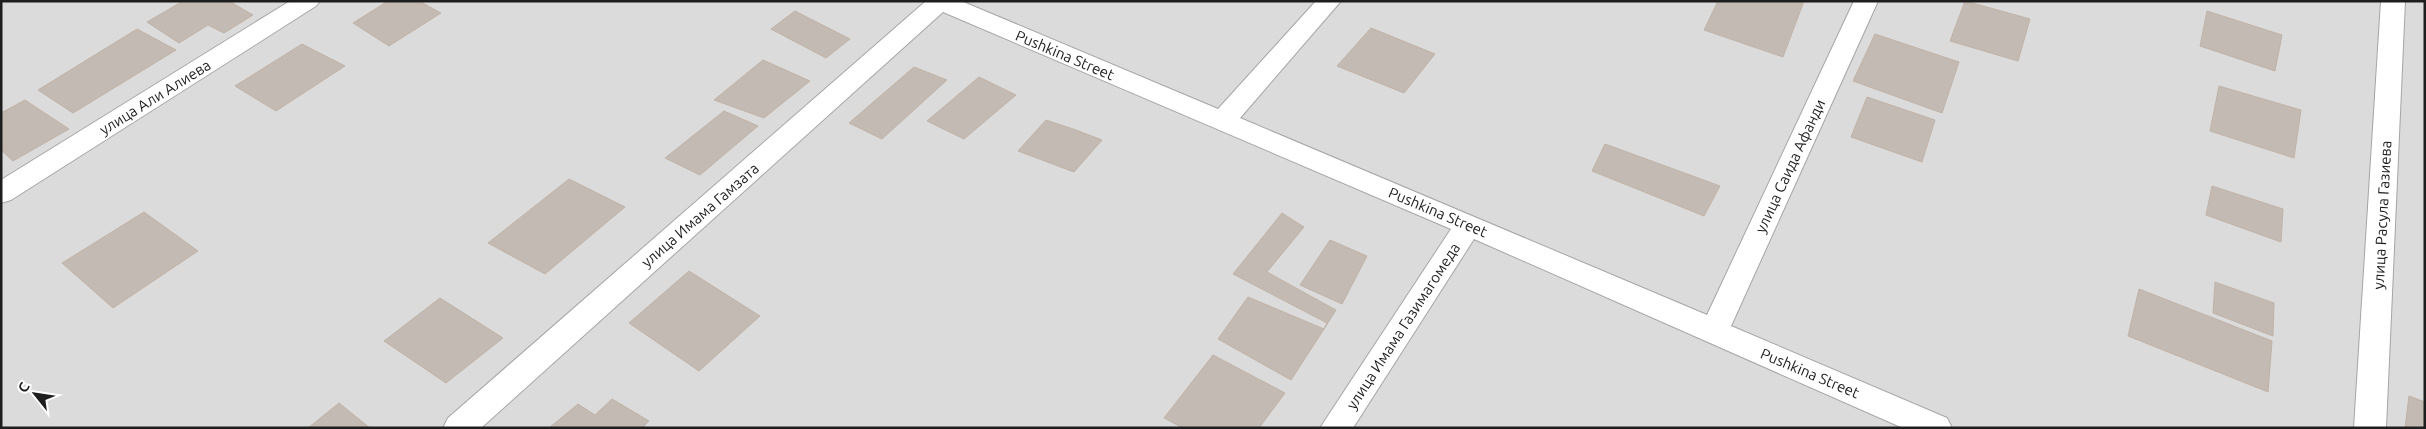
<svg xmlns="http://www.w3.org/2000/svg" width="2426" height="429" font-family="Ubuntu,sans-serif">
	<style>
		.residential { fill: #dcdbdb }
		.building { fill: #c3bbb3; stroke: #c0b2a6 }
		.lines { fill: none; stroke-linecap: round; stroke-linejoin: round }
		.street-casing { stroke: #a5a5a5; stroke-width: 2 }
		.street { fill: #fff; fill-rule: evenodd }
		.labels { text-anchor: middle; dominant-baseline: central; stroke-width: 4; stroke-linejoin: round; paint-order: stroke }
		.street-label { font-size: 15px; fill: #1e1e1e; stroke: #fff }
	</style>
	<rect width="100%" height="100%" fill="#efebe4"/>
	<!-- residential -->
	<rect class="residential" x="1" y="1" width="2424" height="427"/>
	<!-- building -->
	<g class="building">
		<polygon points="183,1 229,1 253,15 224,33 208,25 179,43 147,22"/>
		<polygon points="388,1 419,1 441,13 389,46 353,23"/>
		<polygon points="1718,1 1804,1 1783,57 1704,30"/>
		<polygon points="1965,1 2030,19 2018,61 1950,41"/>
		<polygon points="795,11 850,39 826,58 771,29"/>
		<polygon points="2207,11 2282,35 2275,71 2200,46"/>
		<polygon points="1371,28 1435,54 1404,93 1337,66"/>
		<polygon points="137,29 176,50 73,113 38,90"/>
		<polygon points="1875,34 1959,62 1942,113 1853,81"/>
		<polygon points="302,44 345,66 276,111 235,86"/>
		<polygon points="763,60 810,81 764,118 714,100"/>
		<polygon points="914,67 947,80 882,139 849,123"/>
		<polygon points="979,77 1016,95 964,139 927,121"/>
		<polygon points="2219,86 2301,110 2294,158 2210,131"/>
		<polygon points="1867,97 1935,120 1922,162 1851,137"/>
		<polygon points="25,100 69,129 13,161 1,150 1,113"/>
		<polygon points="724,111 758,126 700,175 665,158"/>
		<polygon points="1046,120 1076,130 1102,140 1074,172 1018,151"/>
		<polygon points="1605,144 1720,186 1704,216 1592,171"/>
		<polygon points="569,179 625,207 545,274 488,243"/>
		<polygon points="2212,186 2283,209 2281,242 2206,215"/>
		<polygon points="144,212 198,251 113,308 62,263"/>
		<polygon points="1282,213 1304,227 1267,272 1336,310 1324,329 1327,323 1233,274"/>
		<polygon points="1330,240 1367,256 1342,304 1300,285"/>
		<polygon points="689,271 760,316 699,371 629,323"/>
		<polygon points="2215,282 2274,303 2273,336 2213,313"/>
		<polygon points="2139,289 2272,341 2268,392 2128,336"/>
		<polygon points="1248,297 1324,329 1291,380 1218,339"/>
		<polygon points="440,298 503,338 446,383 384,341"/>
		<polygon points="1213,355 1285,393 1259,428 1183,428 1164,418"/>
		<polygon points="2409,396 2425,402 2425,428 2405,428"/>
		<polygon points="612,399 649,421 642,428 549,428 578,404 595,415"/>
		<polygon points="339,403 370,428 308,428"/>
	</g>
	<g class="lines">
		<defs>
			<g id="street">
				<polygon points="290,1 320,1 316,6 11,200 1,203 1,180"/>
				<polygon points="926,1 961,1 1218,109 1316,1 1341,1 1240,118 1707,315 1854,1 1878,1 1731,326 1947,418 1952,428 1903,428 1474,239 1353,428 1320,428 1451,229 943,12 481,428 443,428 448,418"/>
				<polygon points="2381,1 2405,1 2386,428 2354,428"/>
			</g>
		</defs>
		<!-- street casing -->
		<use href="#street" class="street-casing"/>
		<!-- street -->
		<use href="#street" class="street"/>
	</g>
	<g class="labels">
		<!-- street labels -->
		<g class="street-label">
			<text transform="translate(1065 55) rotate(23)">Pushkina Street</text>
			<text transform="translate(155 97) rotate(-32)">улица Али Алиева</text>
			<text transform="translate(1790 166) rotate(-65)">улица Саида Афанди</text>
			<text transform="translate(1438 212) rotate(23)">Pushkina Street</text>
			<text transform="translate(700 215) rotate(-41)">улица Имама Гамзата</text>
			<text transform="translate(2382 215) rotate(-87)">улица Расула Газиева</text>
			<text transform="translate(1403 326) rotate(-57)">улица Имама Газимагомеда</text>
			<text transform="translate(1810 373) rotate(23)">Pushkina Street</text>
		</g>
	</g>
	<!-- border -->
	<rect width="2426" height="429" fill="none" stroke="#1e1e1e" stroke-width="5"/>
	<!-- north arrow -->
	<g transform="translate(35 394) rotate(300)" stroke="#ffffff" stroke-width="4" paint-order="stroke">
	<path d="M0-4L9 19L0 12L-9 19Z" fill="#1e1e1e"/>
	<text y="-8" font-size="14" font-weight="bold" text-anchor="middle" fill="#1e1e1e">С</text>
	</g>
</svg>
